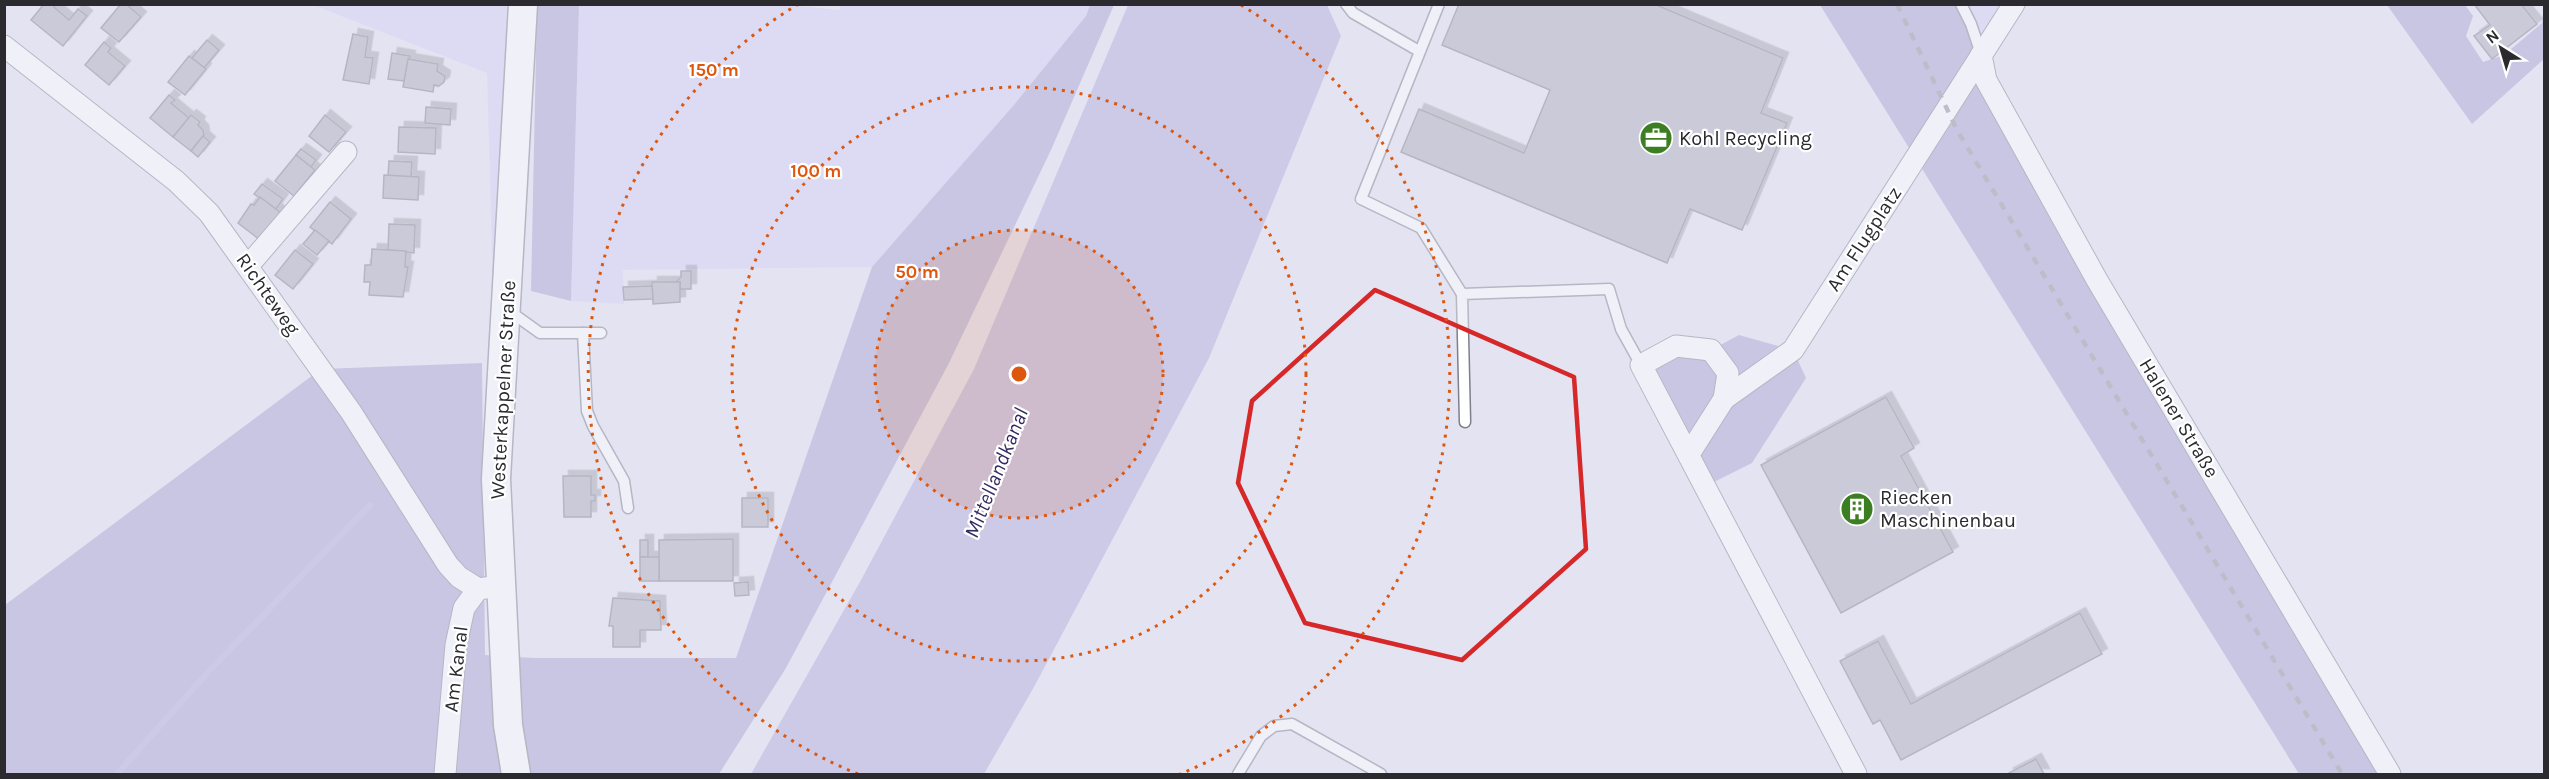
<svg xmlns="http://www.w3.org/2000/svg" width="2549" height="779" font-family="Karla,sans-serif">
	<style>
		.green { fill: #d3d1f4 }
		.forest { fill: #a7a3d1 }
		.water { fill: #b0acda }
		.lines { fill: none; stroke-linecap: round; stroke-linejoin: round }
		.stream { stroke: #b0acda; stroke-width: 6 }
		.building { fill: #adacba; stroke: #7f7e8b; stroke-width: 1.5; filter: url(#shadow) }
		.service-casing { stroke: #7f7f8c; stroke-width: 13 }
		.minor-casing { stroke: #7f7f8c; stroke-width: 23 }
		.secondary-casing { stroke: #7f7f8c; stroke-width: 31 }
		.service { stroke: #fff; stroke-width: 10 }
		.minor { stroke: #fff; stroke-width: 21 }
		.secondary { stroke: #fff; stroke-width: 28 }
		.rail { stroke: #8f8f99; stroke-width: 4.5; stroke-dasharray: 8 8; stroke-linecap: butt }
		.marked { fill: none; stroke: #d62828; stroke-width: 4.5; stroke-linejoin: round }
		.ring { fill: none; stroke: #de570e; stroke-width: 3; stroke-dasharray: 3 6 }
		.labels { text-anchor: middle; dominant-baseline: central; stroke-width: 4.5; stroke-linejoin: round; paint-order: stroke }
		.poi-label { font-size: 20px; fill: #2a2a2f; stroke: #fff; text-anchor: start }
		.street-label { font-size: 20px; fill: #2a2a2f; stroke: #fff }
		.water-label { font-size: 21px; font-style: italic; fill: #342a62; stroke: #fff }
		.centre { fill: #de570e; stroke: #fff; stroke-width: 3 }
		.ring-label { font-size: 18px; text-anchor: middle; font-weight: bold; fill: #de570e; stroke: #fff; stroke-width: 4.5; stroke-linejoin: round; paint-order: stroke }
	</style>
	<defs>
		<filter id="shadow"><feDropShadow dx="5.5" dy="-5.5" stdDeviation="0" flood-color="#0004"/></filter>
	</defs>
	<rect width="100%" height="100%" fill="#e4e3f2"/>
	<!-- green -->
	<g class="green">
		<polygon points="780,4 840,10 840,4 1090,5 1086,16 1013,106 872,267 623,270 624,304 571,301 579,5"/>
		<polygon points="313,5 507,5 494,324 487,73"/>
		<polygon points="1959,5 2014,5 1981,55"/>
	</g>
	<!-- forest -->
	<g class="forest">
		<polygon points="537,5 579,5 571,301 531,291"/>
		<polygon points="1090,5 1114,5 1051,150 949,363 786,668 719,774 5,774 5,605 321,369 482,363 485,655 534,658 736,658 872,267 1013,106 1086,16"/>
		<polygon points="1820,5 1958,5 1981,55 2390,774 2299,774"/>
		<polygon points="2387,5 2465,5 2473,16 2466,36 2483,62 2504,55 2542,23 2544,6 2544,59 2472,124"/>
		<polygon points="1739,335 1793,350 1806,378 1752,463 1706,486 1641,366 1676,346 1711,350"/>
	</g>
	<!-- water -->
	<polygon class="water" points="1128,5 1327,5 1341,36 1209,358 1034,687 984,774 751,774 861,580 974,369"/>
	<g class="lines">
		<!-- stream -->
		<polyline class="stream" points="117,774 209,671 370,505"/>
	</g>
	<!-- building -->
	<g class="building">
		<polygon points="44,4 56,4 54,7 69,20 78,9 87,16 63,46 31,20"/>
		<polygon points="121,4 126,4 141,17 119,42 101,28"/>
		<polygon points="1459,4 1654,4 1783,58 1761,113 1787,123 1742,230 1690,209 1667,263 1401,152 1419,109 1524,153 1550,90 1442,45"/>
		<polygon points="2474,4 2521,4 2537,24 2492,59 2474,36 2490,25"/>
		<polygon points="353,34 368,37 365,57 373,58 369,84 343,80"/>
		<polygon points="207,40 219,50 204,68 192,58"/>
		<polygon points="104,42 111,48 108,52 125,66 109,85 85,65"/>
		<polygon points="392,53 410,56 404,81 388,79"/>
		<polygon points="189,56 206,69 185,95 168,82"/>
		<polygon points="408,59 438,64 437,71 445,76 444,82 439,86 434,85 433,92 403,87"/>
		<polygon points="169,95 175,100 171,103 189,118 173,137 150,118"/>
		<polygon points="426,107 451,109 450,125 425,123"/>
		<polygon points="191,115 200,122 198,125 203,130 204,135 191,151 173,137"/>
		<polygon points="325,115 346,132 329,152 309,136"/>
		<polygon points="399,127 436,128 435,154 398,152"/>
		<polygon points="203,136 210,142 198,157 191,151"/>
		<polygon points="301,149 316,160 311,167 296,155"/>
		<polygon points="296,155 315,170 294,196 275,181"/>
		<polygon points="389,161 412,162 411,177 388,176"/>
		<polygon points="384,175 419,177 418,200 383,198"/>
		<polygon points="262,184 283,199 276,209 254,194"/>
		<polygon points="260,197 281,213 260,240 238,223 251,204 254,205"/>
		<polygon points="330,202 351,219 332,244 310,227"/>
		<polygon points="389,224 415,225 414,253 388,250"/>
		<polygon points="315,230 329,241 317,255 303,244"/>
		<polygon points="372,249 406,251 405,267 408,267 403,297 369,295 370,282 364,282 365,265 371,265"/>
		<polygon points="295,250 313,264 293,289 275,275"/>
		<polygon points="681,271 691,271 691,289 680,289 680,282 676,282 681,277"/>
		<polygon points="652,282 680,282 680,302 653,304"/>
		<polygon points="652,286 653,299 624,300 623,287"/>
		<polygon points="1886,397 1914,448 1901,456 1953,552 1841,613 1761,465"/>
		<polygon points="563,476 591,476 591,495 595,495 595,501 591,501 591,517 564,517"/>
		<rect x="742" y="498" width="26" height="29"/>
		<polygon points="733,539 733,581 659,581 659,540"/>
		<rect x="640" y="540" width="8" height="17"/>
		<rect x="640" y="557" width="19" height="24"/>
		<polygon points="748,582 749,595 735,596 734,583"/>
		<polygon points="613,598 660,601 661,630 640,630 640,647 613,647 613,626 609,626"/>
		<polygon points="2080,613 2102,654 1901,760 1880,720 1873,724 1840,661 1878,641 1911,704"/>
		<polygon points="2036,759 2044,774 2007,774"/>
	</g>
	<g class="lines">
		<defs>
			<g id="service">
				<polyline points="1346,4 1353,13 1419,51"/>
				<polyline points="1439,4 1361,199 1421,228 1462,294"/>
				<polyline points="1961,4 1971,24 1981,54"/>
				<polyline points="508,310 540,333 601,333"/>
				<polyline points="583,333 587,411 593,426 624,481 628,508"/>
				<polyline points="1465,422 1462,294 1609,289 1621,329 1641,365"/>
				<polyline points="1238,774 1261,736 1274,726 1292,724 1381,774"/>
			</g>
			<g id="minor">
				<polyline points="4,46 176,181 209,213 351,412 448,565 459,577 478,589"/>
				<polyline points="1981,55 1986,80 2097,280 2390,774"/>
				<polyline points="248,266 346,152"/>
				<polyline points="1689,454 1724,399"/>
				<polyline points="445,774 456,645 464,608 478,589 493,587"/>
				<polyline points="1856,774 1641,365 1676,346 1711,350 1728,373 1724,399 1793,350 2014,4"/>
			</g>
			<polyline id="secondary" points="516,774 508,725 496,479 523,4"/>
		</defs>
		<!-- service casing -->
		<use href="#service" class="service-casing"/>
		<!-- minor casing -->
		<use href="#minor" class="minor-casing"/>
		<!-- secondary casing -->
		<use href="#secondary" class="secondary-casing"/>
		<!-- service -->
		<use href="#service" class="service"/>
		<!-- minor -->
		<use href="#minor" class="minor"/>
		<!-- secondary -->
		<use href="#secondary" class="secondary"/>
		<!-- rail -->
		<polyline class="rail" points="1897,4 1957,130 2342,774"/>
	</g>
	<!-- marked area -->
	<path d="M0 0H2549V779H0ZM1375,290L1574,377L1586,549L1462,660L1305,623L1238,483L1252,401Z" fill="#e4e3f2" fill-opacity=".55" fill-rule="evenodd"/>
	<path class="marked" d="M1375,290L1574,377L1586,549L1462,660L1305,623L1238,483L1252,401Z"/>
	<!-- distance rings -->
	<circle cx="1019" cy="374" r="144" fill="#de570e" fill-opacity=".12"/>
	<g class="ring">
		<circle cx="1019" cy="374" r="144"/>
		<circle cx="1019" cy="374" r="287"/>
		<path d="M858 774A431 431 0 0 1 797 5M1241 5A431 431 0 0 1 1180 774"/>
	</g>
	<!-- icons -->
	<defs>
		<symbol id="office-disc" viewBox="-11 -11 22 22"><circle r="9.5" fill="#3c7f22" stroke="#fff"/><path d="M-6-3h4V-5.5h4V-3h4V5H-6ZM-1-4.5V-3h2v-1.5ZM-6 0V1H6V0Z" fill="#fff"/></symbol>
		<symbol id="building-disc" viewBox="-11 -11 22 22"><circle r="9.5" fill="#3c7f22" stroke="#fff"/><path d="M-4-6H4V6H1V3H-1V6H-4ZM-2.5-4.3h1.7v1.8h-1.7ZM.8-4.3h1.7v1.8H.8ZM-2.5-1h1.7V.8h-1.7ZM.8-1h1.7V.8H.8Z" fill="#fff"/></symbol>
	</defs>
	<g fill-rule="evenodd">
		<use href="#office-disc" x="1637" y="119" width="38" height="38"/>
		<use href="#building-disc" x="1838" y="490" width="38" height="38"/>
	</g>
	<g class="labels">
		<!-- poi labels -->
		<g class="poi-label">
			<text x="1679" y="138">Kohl Recycling</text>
			<text x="1880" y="497">Riecken<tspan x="1880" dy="23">Maschinenbau</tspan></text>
		</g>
		<!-- street labels -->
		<g class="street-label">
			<text transform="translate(1864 239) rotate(-57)">Am Flugplatz</text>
			<text transform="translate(268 294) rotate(55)">Richteweg</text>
			<text transform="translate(503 390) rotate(-87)">Westerkappelner Straße</text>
			<text transform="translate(2179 418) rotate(59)">Halener Straße</text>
			<text transform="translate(456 669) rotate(-83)">Am Kanal</text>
		</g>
		<!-- water labels -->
		<g class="water-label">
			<text transform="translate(996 473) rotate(-68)">Mittellandkanal</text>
		</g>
	</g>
	<circle cx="1019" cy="374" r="9" class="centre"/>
	<g class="ring-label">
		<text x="714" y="76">150 m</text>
		<text x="816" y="177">100 m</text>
		<text x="917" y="278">50 m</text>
	</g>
	<!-- border -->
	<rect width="2549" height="779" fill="none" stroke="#2a2a2f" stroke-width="12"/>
	<!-- north arrow -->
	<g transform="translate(2501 48) rotate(323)" stroke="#ffffff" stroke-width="4.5" paint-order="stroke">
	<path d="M0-4.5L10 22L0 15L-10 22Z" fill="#2a2a2f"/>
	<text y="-9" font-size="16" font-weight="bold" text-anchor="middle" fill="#2a2a2f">N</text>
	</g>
</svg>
